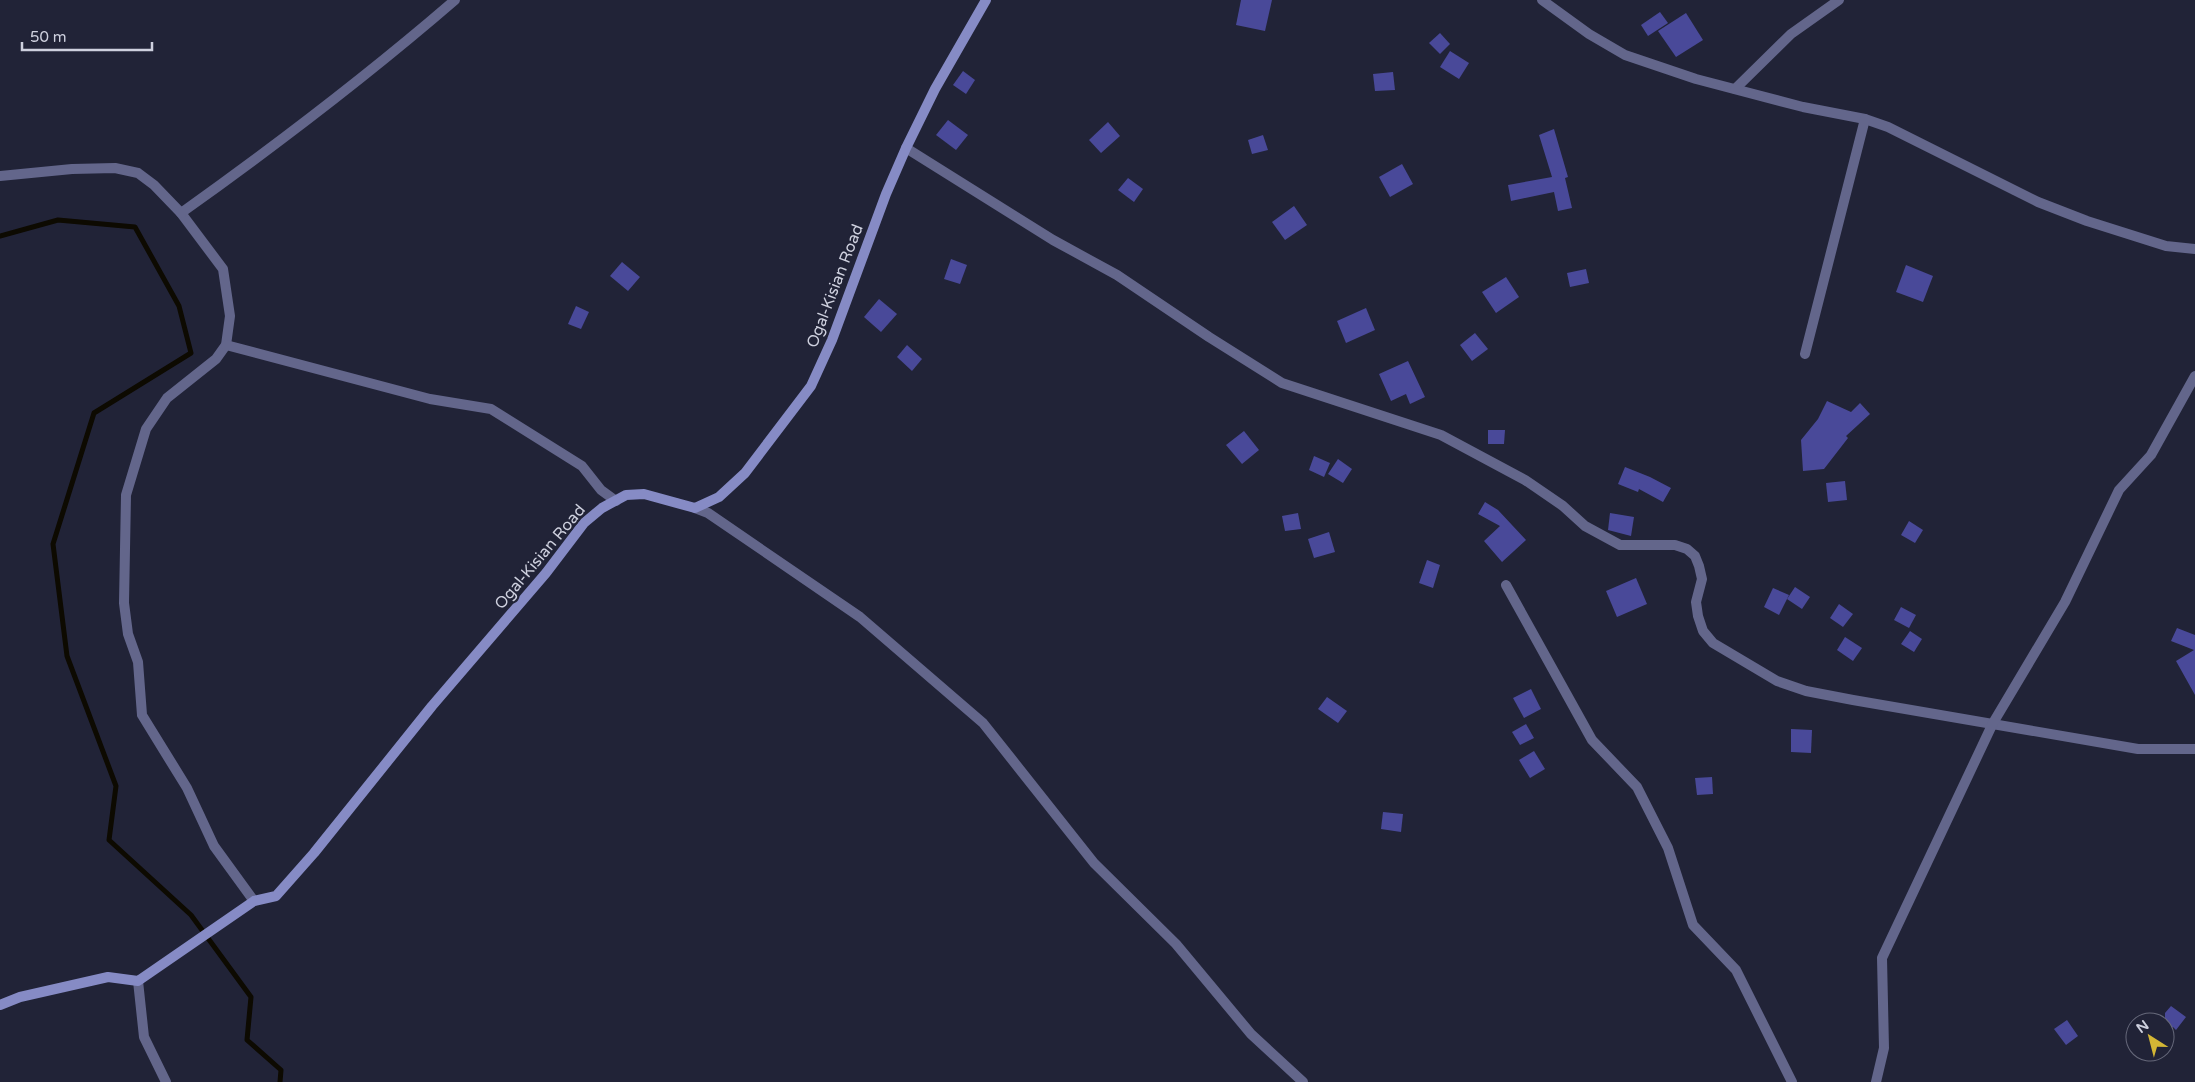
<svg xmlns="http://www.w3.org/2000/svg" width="2195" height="1082" font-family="'Varela Round',sans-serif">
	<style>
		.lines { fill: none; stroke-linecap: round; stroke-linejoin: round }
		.stream { stroke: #0d0a01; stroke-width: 5 }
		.building { fill: #494999 }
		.street { stroke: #63668b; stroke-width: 10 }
		.secondary { stroke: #868bc5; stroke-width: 10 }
		.labels { text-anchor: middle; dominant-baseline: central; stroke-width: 4.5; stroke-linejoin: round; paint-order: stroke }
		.street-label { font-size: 16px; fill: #ced0de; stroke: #212337 }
	</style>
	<rect width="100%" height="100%" fill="#212337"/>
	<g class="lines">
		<!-- stream -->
		<polyline class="stream" points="0,236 58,220 135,227 179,306 191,353 94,413 53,544 67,656 116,786 109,840 191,915 251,997 247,1040 281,1070 280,1082"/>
	</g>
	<!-- building -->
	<g class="building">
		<polygon points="1241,0 1272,0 1265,31 1236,25"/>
		<polygon points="1660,12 1668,23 1648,36 1641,25"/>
		<polygon points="1686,13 1703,40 1676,57 1658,31"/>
		<polygon points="1440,33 1450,44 1440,54 1429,43"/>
		<polygon points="1450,51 1469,63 1459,79 1440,67"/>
		<polygon points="963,71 975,80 966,94 953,85"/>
		<polygon points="1393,72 1395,90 1375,91 1373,74"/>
		<polygon points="948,120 968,135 956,150 936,135"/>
		<polygon points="1108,122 1120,136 1101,153 1089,140"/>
		<polygon points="1554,129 1568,177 1565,178 1572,208 1558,211 1554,192 1511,201 1508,185 1552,177 1539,135"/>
		<polygon points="1263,135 1268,150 1252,154 1248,140"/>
		<polygon points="1402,164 1413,184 1390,197 1379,177"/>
		<polygon points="1128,178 1143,189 1134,202 1118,190"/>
		<polygon points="1294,206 1307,225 1285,240 1272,222"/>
		<polygon points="951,259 967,265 960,284 944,279"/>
		<polygon points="622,262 640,277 628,291 610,276"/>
		<polygon points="1906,265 1933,276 1923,302 1896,292"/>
		<polygon points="1586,269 1589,283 1570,287 1567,273"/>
		<polygon points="1506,277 1519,297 1496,313 1482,292"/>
		<polygon points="879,299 897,314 881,332 864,317"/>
		<polygon points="576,306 589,312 581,329 568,324"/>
		<polygon points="1366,308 1375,330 1346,343 1337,321"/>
		<polygon points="1475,333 1488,349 1472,361 1460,345"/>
		<polygon points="907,345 922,359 912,371 897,357"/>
		<polygon points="1408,361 1425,397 1410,404 1406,394 1391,401 1379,374"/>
		<polygon points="1827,401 1851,412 1860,403 1870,414 1846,436 1848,438 1824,469 1803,471 1801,440 1818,419"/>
		<polygon points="1488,430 1505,430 1504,444 1488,444"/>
		<polygon points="1244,431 1259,450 1242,464 1226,445"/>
		<polygon points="1314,456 1330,463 1324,477 1309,470"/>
		<polygon points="1338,459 1352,469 1343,483 1328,474"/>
		<polygon points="1625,467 1650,477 1671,488 1663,502 1639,489 1638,492 1618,484"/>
		<polygon points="1845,481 1847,500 1828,502 1826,483"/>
		<polygon points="1485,502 1498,510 1526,540 1502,562 1484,541 1500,526 1478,514"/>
		<polygon points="1298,513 1301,529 1285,531 1282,516"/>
		<polygon points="1610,513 1634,517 1631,536 1608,530"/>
		<polygon points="1909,521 1923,530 1915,543 1901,535"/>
		<polygon points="1329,532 1335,552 1314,558 1308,539"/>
		<polygon points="1427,560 1440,565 1433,588 1419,583"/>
		<polygon points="1636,578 1647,604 1617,617 1606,591"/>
		<polygon points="1795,587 1810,597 1802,609 1787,599"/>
		<polygon points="1773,588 1789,595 1779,615 1764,607"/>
		<polygon points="1839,604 1853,614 1843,627 1830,618"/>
		<polygon points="1901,607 1916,615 1909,628 1894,620"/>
		<polygon points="2177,628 2195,635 2195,695 2176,661 2194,650 2171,641"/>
		<polygon points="1910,631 1922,639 1914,652 1901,644"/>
		<polygon points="1845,637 1862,648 1853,661 1837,650"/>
		<polygon points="1531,689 1541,709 1524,718 1513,698"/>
		<polygon points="1327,697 1347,711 1338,723 1318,709"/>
		<polygon points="1526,724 1534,738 1520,745 1512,732"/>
		<polygon points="1791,729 1812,730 1811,753 1791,752"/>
		<polygon points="1534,751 1545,769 1530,778 1519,760"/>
		<polygon points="1712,777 1713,794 1697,795 1695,778"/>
		<polygon points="1383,812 1403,814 1401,832 1381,829"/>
		<polygon points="2171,1006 2186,1017 2176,1030 2173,1027 2165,1033 2165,1013"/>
		<polygon points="2067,1020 2078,1036 2066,1045 2054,1029"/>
	</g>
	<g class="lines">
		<!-- street -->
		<g class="street">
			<polyline points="1542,0 1589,34 1625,55 1696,79 1803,107 1865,119 1888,127 2038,202 2087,221 2166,246 2195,249"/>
			<polyline points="1735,89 1791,34 1839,0"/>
			<polyline points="906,148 1053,240 1117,275 1209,337 1282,383 1441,435 1525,480 1563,506 1585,526 1620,545 1675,545 1687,549 1695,556 1699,566 1702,579 1696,602 1698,616 1703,631 1713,643 1777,681 1806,691 1853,700 2138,749 2195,749"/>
			<polyline points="0,176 72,169 115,168 138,173 154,185 181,213 223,269 230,316 226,345 216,359 167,398 146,429 126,495 124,603 128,634 138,662 142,715 187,788 214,846 254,901"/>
			<path d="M181,213C275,146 367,76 455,0"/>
			<polyline points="226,345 430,399 491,409 582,466 601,490 616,501"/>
			<polyline points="1805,354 1865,119"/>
			<polyline points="695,508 708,513 860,617 983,723 1094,863 1176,944 1251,1034 1303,1082"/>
			<polyline points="1506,585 1592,740 1637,787 1668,848 1693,925 1736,970 1792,1082"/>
			<polyline points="138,981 144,1037 166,1082"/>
			<polyline points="1876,1082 1884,1048 1882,958 1993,723 2065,602 2119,490 2151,455 2195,376"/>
		</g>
		<!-- secondary -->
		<polyline class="secondary" points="0,1005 20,997 108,977 138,981 254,901 276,896 314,853 432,706 546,573 584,523 602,508 626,495 644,494 695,508 719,497 745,473 811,386 832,340 886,194 906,148 935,89 986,0"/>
	</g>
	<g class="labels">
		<!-- street labels -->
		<g class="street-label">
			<text transform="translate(835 286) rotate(-69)">Ogal-Kisian Road</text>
			<text transform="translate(540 557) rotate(-50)">Ogal-Kisian Road</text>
		</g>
	</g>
	<!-- north arrow -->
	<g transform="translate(2150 1037) rotate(324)"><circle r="24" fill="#212337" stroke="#66687a"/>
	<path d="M0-4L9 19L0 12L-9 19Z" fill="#d3b635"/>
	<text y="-8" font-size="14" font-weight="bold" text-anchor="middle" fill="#ced0de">N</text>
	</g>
	<!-- scale -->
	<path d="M22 42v8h130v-8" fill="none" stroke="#ced0de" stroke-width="2.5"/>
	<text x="30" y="42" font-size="15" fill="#ced0de" stroke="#212337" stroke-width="4" paint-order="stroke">50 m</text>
</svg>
